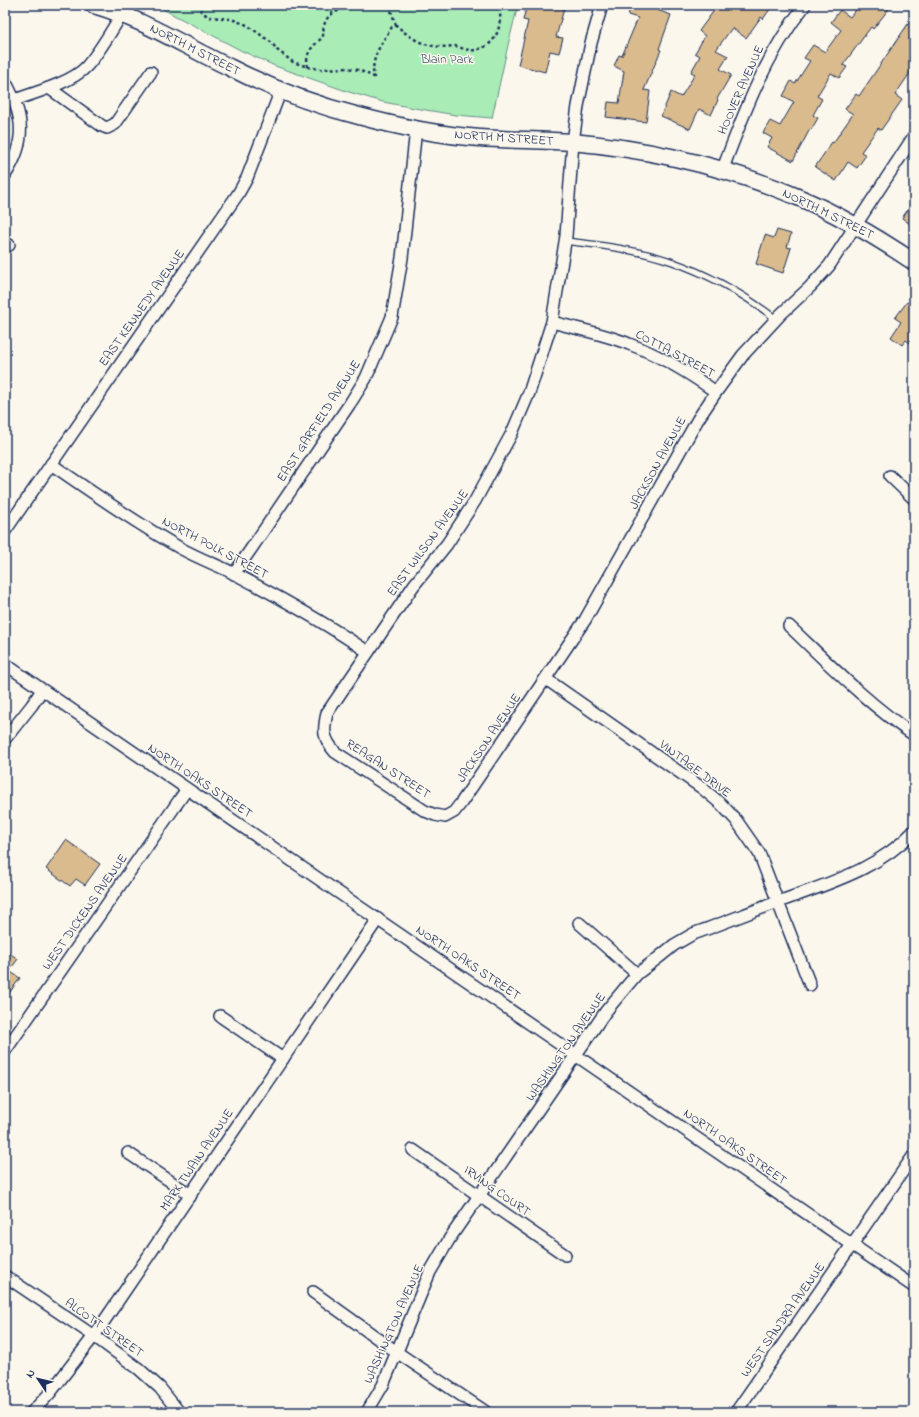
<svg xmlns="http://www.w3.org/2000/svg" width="919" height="1417" font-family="'Indie Flower',sans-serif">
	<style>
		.green { fill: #aaecb5; stroke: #628e8a }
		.building { fill: #d9bb8d; stroke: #1b2f5e }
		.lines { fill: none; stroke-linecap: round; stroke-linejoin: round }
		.lane-casing { stroke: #1b2f5e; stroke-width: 8 }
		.street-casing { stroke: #1b2f5e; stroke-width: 14 }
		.secondary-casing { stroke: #1b2f5e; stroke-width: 19 }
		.path { stroke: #1b2f5e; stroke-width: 2.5; stroke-dasharray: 3 3; stroke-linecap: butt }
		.lane { stroke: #fbf7ec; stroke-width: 5.5 }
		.street { stroke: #fbf7ec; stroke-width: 11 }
		.secondary { stroke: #fbf7ec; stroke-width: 16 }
		.labels { text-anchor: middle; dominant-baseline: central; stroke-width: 3; stroke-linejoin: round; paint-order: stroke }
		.street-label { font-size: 13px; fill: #1b2f5e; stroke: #fbf7ec }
		.park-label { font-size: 13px; fill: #38556f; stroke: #fbf7ec }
	</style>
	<rect width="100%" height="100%" fill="#fbf7ec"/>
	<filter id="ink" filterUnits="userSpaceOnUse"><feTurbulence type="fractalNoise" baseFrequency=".025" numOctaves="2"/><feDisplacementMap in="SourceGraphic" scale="8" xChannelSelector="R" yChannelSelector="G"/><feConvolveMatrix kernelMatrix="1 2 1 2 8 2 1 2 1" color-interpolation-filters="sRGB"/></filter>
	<g filter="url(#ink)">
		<!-- green -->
		<polygon class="green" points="155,5 518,5 508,45 492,118 456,115 420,109 383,102 349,92 275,66 242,51"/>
		<!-- building -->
		<g class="building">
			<polygon points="527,5 565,5 556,37 563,38 559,53 550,51 545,72 518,65 528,21 523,20"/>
			<polygon points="631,5 643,5 671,15 659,49 661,50 644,90 650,91 646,122 606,117 608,102 619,103 624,71 614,66 619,55 622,56 638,18 628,15"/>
			<polygon points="718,5 773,5 763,19 761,17 746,38 732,28 716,50 728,56 720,69 731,75 717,99 718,100 711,115 699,109 690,129 661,116 671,92 681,97 695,74 691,72 700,56 695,53 705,36 699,31"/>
			<polygon points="860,5 892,5 873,29 871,27 843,65 847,67 839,78 831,73 817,96 822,99 813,115 818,118 811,130 810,129 793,161 767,147 772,138 763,133 770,121 780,126 794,102 783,96 791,81 795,84 810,61 804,58 813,45 825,52 841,30 831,22 840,10 850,17"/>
			<polygon points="914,15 914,67 895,95 902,100 881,130 878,128 861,152 866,155 857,168 848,162 836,181 815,167 832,142 833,143 853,114 845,109 856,94 859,96"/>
			<polygon points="914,201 914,227 902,218"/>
			<polygon points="777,230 791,234 787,247 791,248 783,273 756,264 765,235 774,238"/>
			<polygon points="907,302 914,307 914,346 906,340 902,345 891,337 901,322 895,318"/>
			<polygon points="66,840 100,864 85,885 76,879 70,886 46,869"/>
			<polygon points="5,950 18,959 9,971 20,978 5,999"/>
		</g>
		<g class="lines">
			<defs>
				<path id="lane" d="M565,241C600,245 640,250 673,262C710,275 745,295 776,319"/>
				<g id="street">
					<path d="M602,5L591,43L578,106L573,142L566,236L552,322L529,393L512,433L475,501L447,544L414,585L399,607L327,713C323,731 323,738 335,752L425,811L435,815L445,817L454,812L461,803L585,620L698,419L716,392L743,355L780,315L810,287L829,266L914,136"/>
					<path d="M5,81C24,115 27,142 5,175"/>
					<polyline points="49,88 102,126 107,128 115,124 151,72"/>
					<path d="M14,100C35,93 73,82 87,66C101,50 111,31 122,14"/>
					<path d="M722,171C745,110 765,56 805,5"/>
					<polyline points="5,247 9,245"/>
					<path d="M552,322C578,329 605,334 629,344C660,355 689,373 716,392"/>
					<path d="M51,464C93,493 136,523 180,548C198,558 217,565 235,574C281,598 326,623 368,652"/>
					<polyline points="890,476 914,499"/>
					<polyline points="5,531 238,194 247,178 281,90"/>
					<polyline points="234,574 351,402 366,378 392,317 402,258 416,129"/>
					<path d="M789,626C829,664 868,704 914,735"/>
					<polyline points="5,664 914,1287"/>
					<polyline points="546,679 702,788 721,804 736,820 759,853 810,985"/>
					<polyline points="5,739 32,705 42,690"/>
					<polyline points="579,923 637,974"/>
					<polyline points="220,1016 283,1059"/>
					<polyline points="5,1051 187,789"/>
					<polyline points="413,1150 565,1255"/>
					<polyline points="128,1153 191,1195"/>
					<polyline points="5,1276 94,1336 139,1369 160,1388 179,1412"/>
					<polyline points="313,1292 398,1353 486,1412"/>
					<polyline points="32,1412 50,1393 94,1336 378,919"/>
					<path d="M367,1412L383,1385L430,1272L450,1238L606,1011L626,987L637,974L658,958L674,945L693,934C721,924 750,912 778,902C826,884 878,870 914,831"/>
					<polyline points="736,1412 914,1155"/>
				</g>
				<path id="secondary" d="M94,5C143,19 184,46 229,67C270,88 315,105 359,116C399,127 440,135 480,138C510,140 541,140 572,142C649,149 728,167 800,198C840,215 878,238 914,262"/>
			</defs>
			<!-- lane casing -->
			<use href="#lane" class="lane-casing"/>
			<!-- street casing -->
			<use href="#street" class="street-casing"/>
			<!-- secondary casing -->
			<use href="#secondary" class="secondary-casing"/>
			<!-- path -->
			<g class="path">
				<path d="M196,5L202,12L209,17L231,19L247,25L272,43L277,50L293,62L308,67L320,69L347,68L359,70L374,77C370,59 382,42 392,27L396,25C407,35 419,44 434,46C441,48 448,46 455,46C460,47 465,50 470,50C474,51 479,49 482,48C500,41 501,21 500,5"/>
				<polyline points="389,5 396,25"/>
				<polyline points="331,14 337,5"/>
				<path d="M308,67C304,53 314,45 323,37C323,12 334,13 354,5"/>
			</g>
			<!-- lane -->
			<use href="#lane" class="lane"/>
			<!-- street -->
			<use href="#street" class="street"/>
			<!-- secondary -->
			<use href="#secondary" class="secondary"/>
		</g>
	</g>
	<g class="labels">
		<!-- street labels -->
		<g class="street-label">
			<text transform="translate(195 50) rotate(27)">NORTH M STREET</text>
			<text transform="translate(741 90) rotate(-66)">HOOVER AVENUE</text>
			<text transform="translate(504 138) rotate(4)">NORTH M STREET</text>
			<text transform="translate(828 214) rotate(26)">NORTH M STREET</text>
			<text transform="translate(142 308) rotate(-55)">EAST KENNEDY AVENUE</text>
			<text transform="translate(675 354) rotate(28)">COTTA STREET</text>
			<text transform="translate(319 421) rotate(-57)">EAST GARFIELD AVENUE</text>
			<text transform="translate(658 463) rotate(-61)">JACKSON AVENUE</text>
			<text transform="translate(428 543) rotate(-54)">EAST WILSON AVENUE</text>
			<text transform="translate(215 548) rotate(28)">NORTH POLK STREET</text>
			<text transform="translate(489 738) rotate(-56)">JACKSON AVENUE</text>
			<text transform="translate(388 769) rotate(33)">REAGAN STREET</text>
			<text transform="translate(695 769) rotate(37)">VINTAGE DRIVE</text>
			<text transform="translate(200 781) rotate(34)">NORTH OAKS STREET</text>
			<text transform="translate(85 912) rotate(-55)">WEST DICKENS AVENUE</text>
			<text transform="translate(468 963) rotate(34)">NORTH OAKS STREET</text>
			<text transform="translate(566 1047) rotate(-55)">WASHINGTON AVENUE</text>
			<text transform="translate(735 1147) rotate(35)">NORTH OAKS STREET</text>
			<text transform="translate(197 1160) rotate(-56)">MARK TWAIN AVENUE</text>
			<text transform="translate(497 1191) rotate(35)">IRVING COURT</text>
			<text transform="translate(783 1320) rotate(-55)">WEST SANDRA AVENUE</text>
			<text transform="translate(394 1324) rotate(-66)">WASHINGTON AVENUE</text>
			<text transform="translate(104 1328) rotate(35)">ALCOTT STREET</text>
		</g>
		<!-- park labels -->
		<g class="park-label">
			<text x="447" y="59">Blain Park</text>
		</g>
	</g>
	<!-- margin -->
	<rect width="919" height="1417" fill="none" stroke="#fbf7ec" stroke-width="20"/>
	<rect x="10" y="10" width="899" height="1397" fill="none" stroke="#1b2f5e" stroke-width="1.5" filter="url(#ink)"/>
	<!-- north arrow -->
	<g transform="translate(38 1379) rotate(305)" stroke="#fbf7ec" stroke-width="3" paint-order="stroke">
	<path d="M0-3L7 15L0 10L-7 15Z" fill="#1b2f5e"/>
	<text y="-6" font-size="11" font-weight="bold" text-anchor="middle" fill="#1b2f5e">N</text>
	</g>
</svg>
